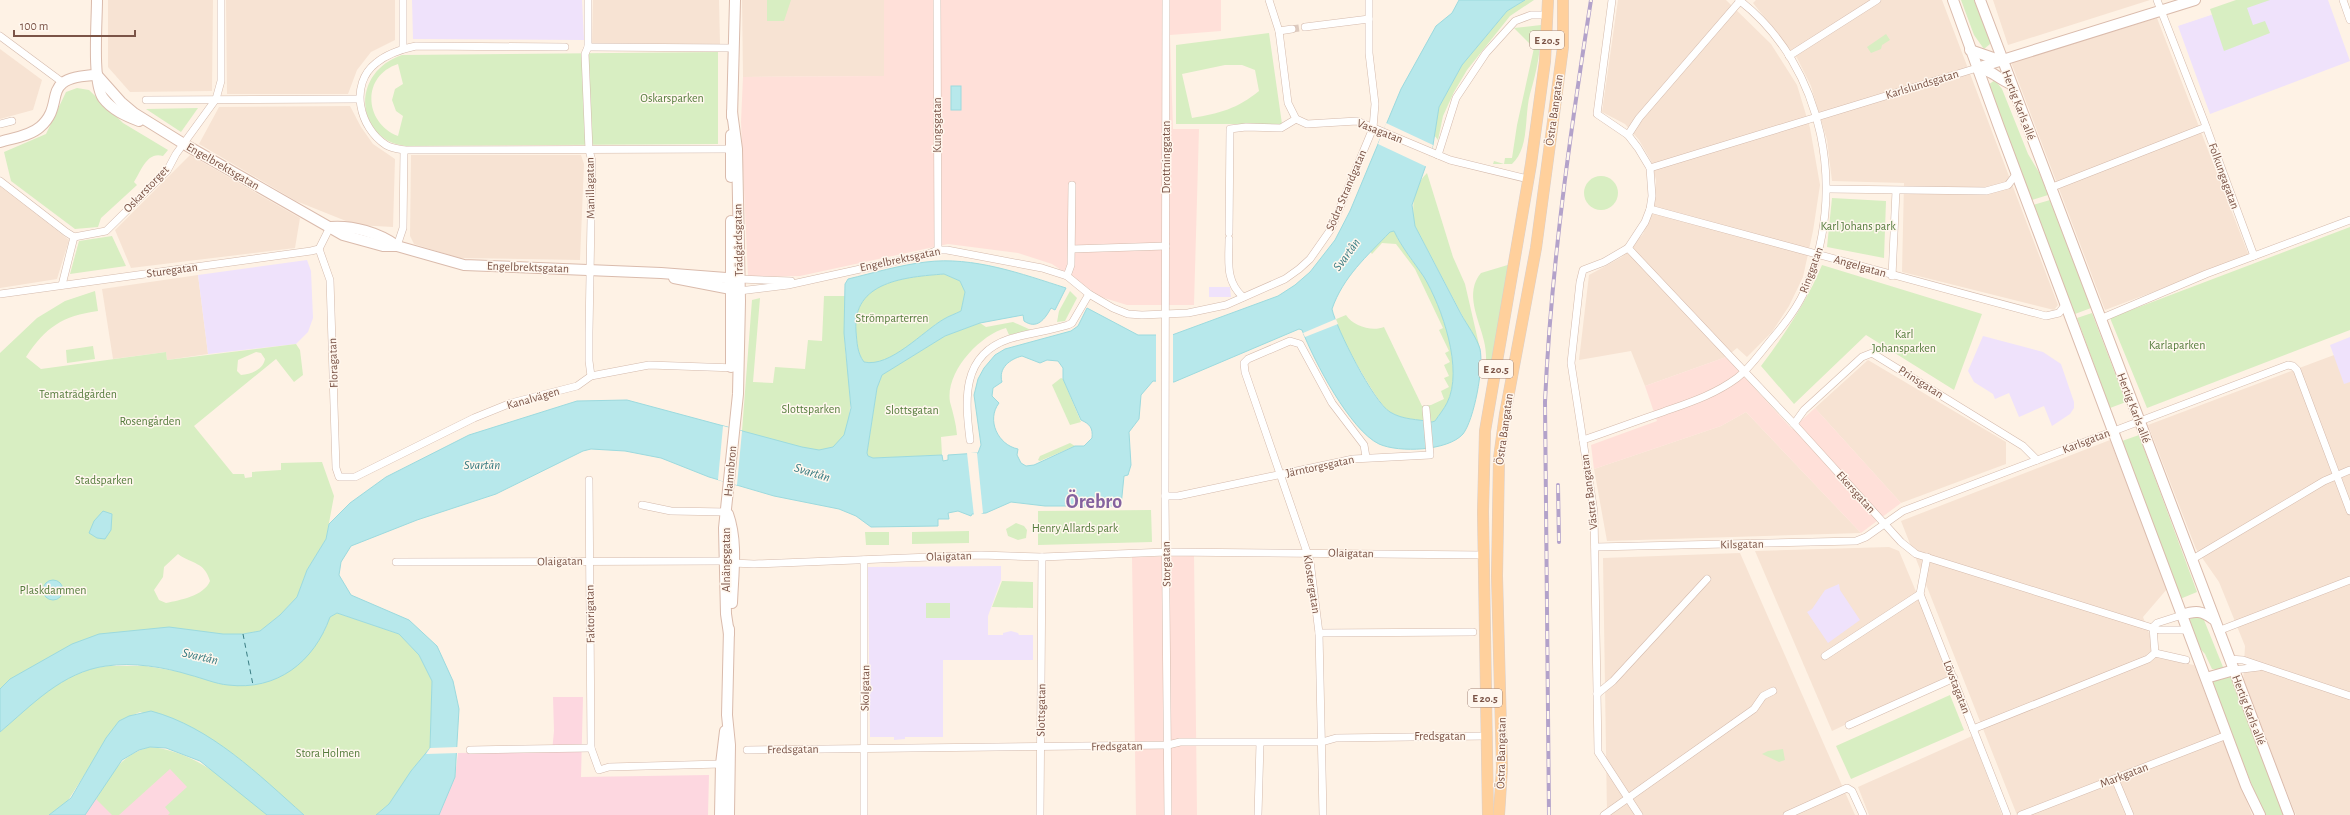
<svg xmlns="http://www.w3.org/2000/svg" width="2350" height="815" font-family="'Alegreya Sans',sans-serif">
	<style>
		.residential { fill: #f7e3d3 }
		.commercial { fill: #ffe0d9 }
		.education { fill: #efe2fb }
		.medical { fill: #fdd7e0 }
		.green { fill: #d8eec2; fill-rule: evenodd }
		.water { fill: #b7e8eb; stroke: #9cdade; fill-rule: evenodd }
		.pier { fill: #fef2e5 }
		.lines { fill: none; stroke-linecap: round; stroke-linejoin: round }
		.ferry { stroke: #397c82; stroke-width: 1; stroke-dasharray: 5 4; stroke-linecap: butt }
		.street-tunnel { stroke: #ddcabe; stroke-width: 7; stroke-dasharray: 7 3.5; stroke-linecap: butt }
		.street-casing { stroke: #d4baac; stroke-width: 8 }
		.secondary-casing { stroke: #dabbac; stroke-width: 12 }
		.primary-casing { stroke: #dacfcb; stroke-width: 12 }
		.street { stroke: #fff; stroke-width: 7 }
		.secondary { stroke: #fff; stroke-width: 10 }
		.primary { stroke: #ffd09c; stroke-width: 11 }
		.rail-casing { stroke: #b3a2ca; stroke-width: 4 }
		.rail { stroke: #fff7ee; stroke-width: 2.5; stroke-dasharray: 8; stroke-linecap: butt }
		.labels { text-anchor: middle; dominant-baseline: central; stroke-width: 3; stroke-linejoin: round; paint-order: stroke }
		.shield { fill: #fff7ee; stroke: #a38579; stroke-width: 1 }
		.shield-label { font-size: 11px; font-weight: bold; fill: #7b5447 }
		.street-label { font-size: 12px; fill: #7b5447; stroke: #fff7ee }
		.park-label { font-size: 12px; fill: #547b3b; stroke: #fff7ee }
		.water-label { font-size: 13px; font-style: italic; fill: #397c82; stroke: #fff7ee }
		.town-label { font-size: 20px; font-weight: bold; fill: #84629f; stroke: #fff7ee }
	</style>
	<rect width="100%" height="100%" fill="#fef2e5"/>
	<!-- residential -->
	<g class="residential">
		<polygon points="108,0 213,0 212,91 130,92 108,67"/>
		<polygon points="226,0 395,0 395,40 371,52 357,70 348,94 227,94"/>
		<polygon points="593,0 719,0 720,44 592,43"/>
		<polygon points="742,0 884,0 884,76 743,77"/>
		<polygon points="1618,0 1726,0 1771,44 1797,85 1810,128 1820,185 1813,231 1803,277 1789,306 1772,332 1747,357 1737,348 1726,357 1645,386 1631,351 1579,360 1589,275 1622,257 1643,234 1655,201 1656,180 1651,161 1639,140 1625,124 1602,112"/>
		<polygon points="1756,0 1942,0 2058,305 2054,310 1902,272 1904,183 1832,181 1827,140 1811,86 1797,58 1753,3"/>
		<polygon points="1993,0 2150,0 2008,45"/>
		<polygon points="2157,18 2249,256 2105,310 2011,62"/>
		<polygon points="0,49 42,80 33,110 0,119"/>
		<polygon points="350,106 361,127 373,144 395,159 393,227 356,225 296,201 199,144 219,107"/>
		<polygon points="190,155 300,218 295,248 131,268 115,230"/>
		<polygon points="411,155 581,155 584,164 580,260 459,258 414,244 410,236"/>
		<polygon points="0,185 69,240 57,279 0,288"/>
		<polygon points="198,275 208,354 167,360 166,352 113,359 102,289"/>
		<polygon points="2350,349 2350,815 2296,815 2243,684 2245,646 2219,582 2196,549 2148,425"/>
		<polygon points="1868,360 2006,442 2006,464 1901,503 1815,408"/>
		<polygon points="1746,412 1861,533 1607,541 1594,469 1721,426"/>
		<polygon points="2110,440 2167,589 2143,617 2158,658 2194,665 2252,815 2017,815 1901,521"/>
		<polygon points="1889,547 1899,551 1951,675 1832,731 1755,551"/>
		<polygon points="1740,553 1855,815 1607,815 1603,558"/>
		<polygon points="1972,736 2002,815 1869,815 1858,787"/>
	</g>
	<!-- commercial -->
	<g class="commercial">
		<polygon points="884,0 1221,0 1221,31 1170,35 1173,129 1199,129 1194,305 1127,305 1101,297 1052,264 1018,253 948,244 800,276 748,277 741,122 743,77 884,76"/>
		<polygon points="1726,357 1792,429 1815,408 1901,503 1861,533 1746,412 1721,426 1594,469 1591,445 1657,421 1645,386"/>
		<polygon points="1194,556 1197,815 1136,815 1132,557"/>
	</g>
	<!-- education -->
	<g class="education">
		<polygon points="412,0 582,0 584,40 413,39"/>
		<polygon points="2256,0 2328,0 2350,61 2210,114 2178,26"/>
		<polygon points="307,260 311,271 313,318 308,332 296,344 208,354 198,275"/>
		<polygon points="1209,287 1230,287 1231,297 1209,297"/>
		<polygon points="1983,336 2043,352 2061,364 2074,402 2074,408 2070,414 2052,426 2044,406 2019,417 2009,393 1995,399 1993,394 1974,382 1968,371"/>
		<polygon points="2350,337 2350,382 2344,384 2330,345"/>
		<polygon points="1001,566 1001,580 988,616 988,635 1003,635 1003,633 1011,631 1018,633 1019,635 1033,635 1033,660 943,660 943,737 905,737 905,739 894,740 894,737 870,737 868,567"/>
		<polygon points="1839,584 1840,590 1860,620 1828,643 1807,612 1812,609 1825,590"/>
	</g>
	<!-- medical -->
	<g class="medical">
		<polygon points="553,697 583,697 581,777 709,775 708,815 439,815 455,777 458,753 552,752 554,731"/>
		<polygon points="139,750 267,815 85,815 110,775"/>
	</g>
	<!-- green -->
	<g class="green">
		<polygon points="767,0 791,0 784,21 767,21"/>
		<polygon points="1525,0 1534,0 1510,16 1467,70 1454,92 1443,116 1438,140 1434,135 1439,107 1462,65 1507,11"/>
		<polygon points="1961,0 1974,0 1990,41 1990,44 1984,49 1974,35"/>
		<polygon points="2236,0 2270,0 2247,8 2253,25 2265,21 2270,33 2224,51 2210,9"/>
		<path d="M1541,25C1541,51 1537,70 1530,94C1524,116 1530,147 1512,164H1493L1494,161L1504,164L1505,158H1512L1517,125L1534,48L1514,28Z"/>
		<path d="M1269,33L1282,124H1176V45ZM1225,65H1242L1255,70L1259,91C1237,109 1220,113 1192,118L1182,74Z"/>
		<polygon points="1886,34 1890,40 1882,45 1881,49 1871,53 1867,47"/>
		<path d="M718,52V144L405,146C356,140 349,73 402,55ZM398,64L403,84L395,89L392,100L396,111L403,116L398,136C364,123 361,76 398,64Z"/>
		<polygon points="1995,80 2002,89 2028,154 2040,174 2048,195 2032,200 1988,85"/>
		<path d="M77,88L89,90L123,123L168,150L163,156C147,151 141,171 134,182L137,185L101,218L98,227L75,229L11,181L4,152L46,134L66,92Z"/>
		<polygon points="198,108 181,132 146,109"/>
		<path d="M1427,173L1453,257L1465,284L1480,349L1415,226C1411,209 1413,186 1427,173Z"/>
		<circle cx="1601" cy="193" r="17"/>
		<polygon points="1832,198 1886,201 1884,258 1827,247"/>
		<polygon points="2050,200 2091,308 2075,314 2033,205"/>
		<polygon points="2350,227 2350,330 2147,408 2110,318"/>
		<path d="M1394,231C1402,248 1414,262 1424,277C1442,307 1464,370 1447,403C1444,409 1439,415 1435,421L1432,422C1417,419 1403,420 1390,412C1377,404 1341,336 1334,320L1346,315C1353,326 1372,332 1384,327L1422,406L1431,405L1444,399L1441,391L1449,387L1444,378L1449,376L1444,365L1450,362L1445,353L1449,351L1439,330L1443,328L1415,269L1396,244L1382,243L1372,254L1370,251L1390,232Z"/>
		<polygon points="112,236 126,266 70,274 79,241"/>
		<path d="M1511,264L1490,377L1486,376C1486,365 1487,353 1484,341C1479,319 1464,293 1481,273Z"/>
		<path d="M1822,265L1982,314L1954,390L1866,335L1794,404L1761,366C1785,334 1807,301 1822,265Z"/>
		<path d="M944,274L960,281L965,292L961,311C955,314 949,316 944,319C923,331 891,368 864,362C857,353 857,342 856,330C852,281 906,277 944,274Z"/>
		<path d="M95,291L98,311C62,316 46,327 26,357L41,369L166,352L167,360L296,344L300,350L303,375L294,382L276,359L194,426L233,474H244L245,478L252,477V472L281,470V463L322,462L334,496L326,539L307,570L297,597L280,615L260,631L243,634H223L72,645L11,679L0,689V353L37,318L65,301ZM256,352L261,353L265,359C263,370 251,374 241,375L237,371L238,360ZM178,554C193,565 204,561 210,581C204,596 180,600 166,603L159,600L154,590L163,577L164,567Z"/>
		<polygon points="1070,291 1077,298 1065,321 1057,322 1059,311"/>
		<path d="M824,296H845C845,314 844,331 845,348C847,374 863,443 825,450C807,453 761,436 742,431L752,300L760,298L753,382L773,383L775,367L805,369L808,340L822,341Z"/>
		<polygon points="2092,313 2126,402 2110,408 2077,318"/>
		<path d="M1013,322L1031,330L1009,335L1006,328C980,335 945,372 950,402C953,413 956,423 957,435L941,437L942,455L873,458L868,456L867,453L877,388L882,375L945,336L980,323L986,327Z"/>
		<polygon points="93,346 95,359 67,363 66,350"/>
		<polygon points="1061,378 1063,379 1081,422 1070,425 1052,385"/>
		<polygon points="2139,435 2197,592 2180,599 2122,441"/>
		<polygon points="1070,443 1075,446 1040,461 1038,460 1040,456"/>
		<polygon points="1151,510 1152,542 1038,545 1038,511"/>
		<polygon points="1016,523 1024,526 1027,530 1026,538 1018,540 1008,536 1006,529"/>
		<polygon points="969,531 969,543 912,544 912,532"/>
		<polygon points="865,532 889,532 889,545 866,545"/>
		<polygon points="1002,581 1033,582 1033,608 992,607"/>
		<rect x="926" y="603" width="24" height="15"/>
		<polygon points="337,613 399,634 419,655 432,681 430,748 411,771 389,804 376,815 304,815 236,756 190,727 140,712 119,721 67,802 49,815 0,815 0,732 48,689 72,676 91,669 107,666 146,666 181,672 324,632 330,617"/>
		<polygon points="2195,616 2203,617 2204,620 2223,667 2222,670 2212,669 2205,654 2197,645 2189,620"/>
		<polygon points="2230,676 2232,678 2284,815 2266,815 2258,801 2211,681"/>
		<polygon points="1950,695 1964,730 1851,779 1836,746"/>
		<path d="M150,747C196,751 234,785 267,815H168L170,813L165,807L187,787L170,769L119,815H112L96,799C111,774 120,755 150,747Z"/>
		<polygon points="1783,749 1785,760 1779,762 1762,754 1768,751"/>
	</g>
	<!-- water -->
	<g class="water">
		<path d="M1459,0H1525L1507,11L1462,65L1439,107L1433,145L1412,205L1415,226C1430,255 1446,285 1461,314C1467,325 1477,338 1480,349C1484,367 1474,420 1463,434C1448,451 1399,453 1379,444C1350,430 1314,361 1302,330L1299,329L1174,382L1153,381L1141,395L1139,419L1129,432L1131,465L1128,475L1124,476L1121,506H1045L1011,502L986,513L972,514L971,516L958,511L948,513L949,519H938V526L871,527L856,516L839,509L774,496L709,477L661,458L625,451L591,449L583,451L496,494L417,520L351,546L341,562L339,575L351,595L409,620L437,646L453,681L459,709L455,777L439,815H376L389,804L411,771L430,748L432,681L419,655L399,634L337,613L330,617C314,662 277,691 228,685C216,684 202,678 190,675C164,667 133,662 106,666C62,672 32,705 0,732V689L10,679L72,644L99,634L169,627L223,634H243L260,631L280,615L297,597L307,570L326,539L329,524L350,503L386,477L469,435L577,401L627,400L802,447L819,450L833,447L844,435L848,420L851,408L844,333L845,284L848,279C873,273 900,265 926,262C973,256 1022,274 1066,288L1055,310L1051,308C1045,319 1037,330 1024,321L1023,315L980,323L945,336L882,375L877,388L867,453L868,456L873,458L942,455L943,461L948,460V455L978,453L981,445L974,395L978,379L984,368L995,355L1005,349L1071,331L1078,326L1087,308L1138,335H1172L1278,296L1295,285L1310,272L1335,240L1350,211L1401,89L1436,26L1452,13ZM1394,231C1402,248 1414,262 1424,277C1442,307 1464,370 1447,403C1444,409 1439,415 1435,421L1432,422C1417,419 1403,420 1390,412C1374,403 1336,328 1332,309C1343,277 1367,256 1390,232ZM944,274L960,281L965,292L961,311C955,314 949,316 944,319C923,331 890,368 864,362C857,353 857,342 856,331C852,281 906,277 944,274ZM1022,356L1040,363L1047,360L1058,361L1063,368V379L1081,420C1090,424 1093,428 1092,438L1084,446H1075L1034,465L1026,466L1021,463L1017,455L1018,449C998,445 986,420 999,403L992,396L993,388L1002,382C998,368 1010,359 1022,356Z"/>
		<rect x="951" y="86" width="10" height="24"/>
		<polygon points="103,511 112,514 111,530 105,539 97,538 89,533 94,521"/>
		<circle cx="53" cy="590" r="10"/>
		<path d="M151,711C211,727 259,775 304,815H267L200,761L166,748L150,747L139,750L122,760L85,815H49L71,798L106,738L119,721L129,716Z"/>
	</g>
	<!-- pier -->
	<g class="pier">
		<polygon points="1386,123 1433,145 1427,167 1378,144"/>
		<polygon points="1336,319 1338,324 1305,337 1303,333"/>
		<rect x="1156" y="334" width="17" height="50"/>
		<polygon points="723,426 742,431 737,485 718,480"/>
		<polygon points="967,453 977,453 983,513 979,515 974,516"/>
		<polygon points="458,747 458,753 426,754 430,748"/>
	</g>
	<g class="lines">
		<!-- ferry -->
		<polyline class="ferry" points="243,634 253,685"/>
		<!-- street-tunnel -->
		<polyline class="street-tunnel" points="1292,29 1305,27"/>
		<defs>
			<g id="street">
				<polyline points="403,0 403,49"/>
				<polyline points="588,0 588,47 585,54 589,150 592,161 589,332 589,361 591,376"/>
				<polyline points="937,0 938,250"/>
				<polyline points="1166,0 1165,496 1168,815"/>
				<polyline points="1269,0 1279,31 1288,103 1296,119 1307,124 1357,121 1450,160 1528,179"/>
				<polyline points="1612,0 1597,114 1628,135 1638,148 1650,168 1652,196 1650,209 1645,222 1628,248 1604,262 1583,270 1580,282 1571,363 1594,512 1598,752 1639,815"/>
				<polyline points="2157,0 2204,121 2254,256"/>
				<polyline points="2343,0 2350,20"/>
				<polyline points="1305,27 1369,19"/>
				<polyline points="1279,31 1292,29"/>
				<polyline points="0,36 62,82"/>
				<path d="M565,47L416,46C402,49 388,53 376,63C349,84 359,128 386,145C391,148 398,149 404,150L735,149"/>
				<polyline points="588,47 734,48"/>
				<polyline points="1789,56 1877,0"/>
				<polyline points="146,100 359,99"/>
				<polyline points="0,124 12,121"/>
				<polyline points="1628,135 1639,118 1740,1"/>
				<polyline points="1438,155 1456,98 1486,53 1515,21 1531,15 1548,15"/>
				<polyline points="1650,168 1977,68"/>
				<polyline points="0,181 66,232 74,237 106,231 167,171 176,154 216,99 221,81 221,0"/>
				<polyline points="2050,188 2206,127"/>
				<polyline points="1828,189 1986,191 2008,185 2017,173"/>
				<polyline points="1650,209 2046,316 2059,313 2066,304"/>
				<polyline points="1229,233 1230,129 1246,127 1281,128 1296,119"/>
				<path d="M1229,239C1229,261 1225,281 1243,297"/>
				<polyline points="397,246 403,228 404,150"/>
				<polyline points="1628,248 1794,424 1901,542 1916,554 2159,630 2188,630"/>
				<polyline points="319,249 330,280 336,468 339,477 355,477 474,418 511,403 577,386 591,376 649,365 736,368"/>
				<polyline points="1072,249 1166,246"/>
				<polyline points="1067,276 1071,265 1072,185"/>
				<polyline points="1892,276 1896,191"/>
				<polyline points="739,279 791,281"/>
				<polyline points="62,285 74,237"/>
				<polyline points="739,291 788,285 928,254 938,250 947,250 1042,268 1067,276 1089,294 1113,308 1128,314 1142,315 1188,313 1226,305 1285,279 1299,269 1310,259 1331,229 1373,128 1375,104 1369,53 1369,0"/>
				<polyline points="0,294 311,251 319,249 330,227"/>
				<polyline points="2100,319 2206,274 2350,220"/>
				<polyline points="1794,424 1804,410 1862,357 1872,353 2023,446 2037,460"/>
				<path d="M970,440C965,400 961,355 1009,339C1028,333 1049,331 1068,325L1072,323L1089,294"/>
				<path d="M1583,440C1610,431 1636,421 1663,412C1688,403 1714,395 1737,378C1750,368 1760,353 1771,340C1784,325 1797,309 1805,290C1848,194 1825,66 1739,0"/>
				<polyline points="589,480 591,748 599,770 609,767 721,764"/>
				<polyline points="1165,496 1178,496 1353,459 1430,455 1426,409"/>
				<polyline points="642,505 671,511 727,512"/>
				<polyline points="1595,547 1856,541 1866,537 1903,511 2288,365 2293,366 2297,370 2350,511"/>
				<polyline points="1927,557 1920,594 2007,815"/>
				<polyline points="2191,560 2324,481 2350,470"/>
				<polyline points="396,562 725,561"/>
				<polyline points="733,563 754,564 981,555 1042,557 1166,552 1484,555"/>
				<polyline points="2153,627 2157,623 2182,615"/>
				<polyline points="2218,631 2350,580"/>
				<polyline points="1319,633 1473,632"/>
				<polyline points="2155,653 2186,660"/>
				<polyline points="1825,656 1920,594"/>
				<polyline points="2229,659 2243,660 2350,696"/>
				<polyline points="2234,670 2259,667"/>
				<polyline points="1597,694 1613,681 1707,579"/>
				<polyline points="1849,725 1954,678"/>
				<polyline points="1973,729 2148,659 2155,653 2153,627"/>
				<polyline points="470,750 591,748"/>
				<polyline points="747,750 1168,745 1180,742 1322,742 1336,738 1486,736"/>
				<polyline points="2115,779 2130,815"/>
				<polyline points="864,815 864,560"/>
				<polyline points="1040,815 1042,557"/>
				<polyline points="1258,815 1260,743"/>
				<polyline points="1323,815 1319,633 1310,561 1245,372 1244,363 1248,359 1290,341 1300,344 1332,403 1364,445 1366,457"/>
				<polyline points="1604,815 1754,709 1763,696 1773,691"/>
				<polyline points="1787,815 1847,788 1852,791 1863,815"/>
				<polyline points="2021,815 2227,735"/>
			</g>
			<g id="secondary">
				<path d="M97,0C97,22 92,82 103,98C112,110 126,116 139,121"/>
				<polyline points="1953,0 1999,127 2246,786 2260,815"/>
				<polyline points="1980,0 2289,815"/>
				<polyline points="1970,50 1999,60"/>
				<polyline points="1977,68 2195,0"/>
				<path d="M1977,68C1991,69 1998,79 2011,84"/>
				<polyline points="97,75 121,102 134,113 184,144 343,235 383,246 397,246 464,265 661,273 739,279"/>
				<polyline points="732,117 735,0"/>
				<polyline points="731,135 731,177"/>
				<path d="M0,142C13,138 30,136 40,127C68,103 36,77 97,75"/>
				<path d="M330,227C353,225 379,233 397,246"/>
				<polyline points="674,278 736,290"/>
				<polyline points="731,367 731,221"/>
				<path d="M728,514C738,542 733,574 732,603"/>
				<path d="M2182,615C2196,610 2202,611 2213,619"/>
				<polyline points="729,634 726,614 724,528 738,394 740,301 737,149 732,112"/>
				<polyline points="2206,678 2234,670"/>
				<polyline points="720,815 721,764 725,731"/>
				<polyline points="729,815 730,745 727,715 729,629"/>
			</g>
			<g id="primary">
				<polyline points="1488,815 1483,512 1485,431 1531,164 1545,61 1548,0"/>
				<polyline points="1499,815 1502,768 1497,576 1499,458 1505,414 1536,248 1563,47 1563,0"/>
			</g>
		</defs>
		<!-- street casing -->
		<use href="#street" class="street-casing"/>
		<!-- secondary casing -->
		<use href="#secondary" class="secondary-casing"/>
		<!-- primary casing -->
		<use href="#primary" class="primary-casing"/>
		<!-- street -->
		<use href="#street" class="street"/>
		<!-- secondary -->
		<use href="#secondary" class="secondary"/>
		<!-- primary -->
		<use href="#primary" class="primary"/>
		<defs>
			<g id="rail">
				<polyline points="1558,485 1559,542"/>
				<path d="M1549,815L1545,402C1551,267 1570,134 1591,0"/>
			</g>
		</defs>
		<!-- rail casing -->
		<use href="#rail" class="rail-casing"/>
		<!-- rail -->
		<use href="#rail" class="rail"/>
	</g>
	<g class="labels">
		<!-- shield labels -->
		<g class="shield">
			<rect x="1530" y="31" width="34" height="18" rx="3"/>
			<rect x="1479" y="360" width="34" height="18" rx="3"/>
			<rect x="1468" y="689" width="34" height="18" rx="3"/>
		</g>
		<g class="shield-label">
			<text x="1547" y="40">E 20.5</text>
			<text x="1496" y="369">E 20.5</text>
			<text x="1485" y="698">E 20.5</text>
		</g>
		<!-- street labels -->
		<g class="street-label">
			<text transform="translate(1922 84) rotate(-17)">Karlslundsgatan</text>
			<text transform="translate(2019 105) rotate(69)">Hertig Karls allé</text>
			<text transform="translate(1554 110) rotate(-82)">Östra Bangatan</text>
			<text transform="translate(937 125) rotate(-90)">Kungsgatan</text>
			<text transform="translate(1380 131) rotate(21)">Vasagatan</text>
			<text transform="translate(1166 157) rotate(-90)">Drottninggatan</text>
			<text transform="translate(223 166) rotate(30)">Engelbrektsgatan</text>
			<text transform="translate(2224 176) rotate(70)">Folkungagatan</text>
			<text transform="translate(590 188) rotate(-91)">Manillagatan</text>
			<text transform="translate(146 189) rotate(-46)">Oskarstorget</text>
			<text transform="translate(1346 190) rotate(-67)">Södra Strandgatan</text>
			<text transform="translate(738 240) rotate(-91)">Trädgårdsgatan</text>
			<text transform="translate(900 259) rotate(-12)">Engelbrektsgatan</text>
			<text transform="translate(1860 266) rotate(16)">Angelgatan</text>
			<text transform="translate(528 267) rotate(2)">Engelbrektsgatan</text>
			<text transform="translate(172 270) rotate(-8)">Sturegatan</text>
			<text transform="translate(1811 270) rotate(-70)">Ringgatan</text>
			<text transform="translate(333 363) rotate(-92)">Floragatan</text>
			<text transform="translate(1921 382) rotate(32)">Prinsgatan</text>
			<text transform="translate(533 398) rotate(-16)">Kanalvägen</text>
			<text transform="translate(2134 408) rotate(69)">Hertig Karls allé</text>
			<text transform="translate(1504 429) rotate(-82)">Östra Bangatan</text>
			<text transform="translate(2086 441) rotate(-21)">Karlsgatan</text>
			<text transform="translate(1320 466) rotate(-12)">Järntorgsgatan</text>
			<text transform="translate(730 471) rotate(-85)">Hamnbron</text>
			<text transform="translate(1589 492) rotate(-97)">Västra Bangatan</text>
			<text transform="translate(1856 492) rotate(48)">Ekersgatan</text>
			<text transform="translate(1742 544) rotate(-1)">Kilsgatan</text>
			<text transform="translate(1351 553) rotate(1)">Olaigatan</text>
			<text transform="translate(949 556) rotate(-2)">Olaigatan</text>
			<text transform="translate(726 560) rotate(-90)">Alnängsgatan</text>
			<text transform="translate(560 561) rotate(-1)">Olaigatan</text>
			<text transform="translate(1166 564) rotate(-91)">Storgatan</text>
			<text transform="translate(1312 584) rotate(81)">Klostergatan</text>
			<text transform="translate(590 614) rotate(-91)">Faktorigatan</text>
			<text transform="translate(1957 687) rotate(69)">Lövstagatan</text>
			<text transform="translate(865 688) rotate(-89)">Skolgatan</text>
			<text transform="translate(1041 710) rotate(-89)">Slottsgatan</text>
			<text transform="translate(2249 710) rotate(69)">Hertig Karls allé</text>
			<text x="1440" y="736">Fredsgatan</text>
			<text transform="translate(1117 746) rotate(-1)">Fredsgatan</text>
			<text transform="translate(793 749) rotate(-1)">Fredsgatan</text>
			<text transform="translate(1501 753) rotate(-89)">Östra Bangatan</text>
			<text transform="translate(2124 775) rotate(-21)">Markgatan</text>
		</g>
		<!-- park labels -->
		<g class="park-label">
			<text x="672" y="98">Oskarsparken</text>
			<text x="1858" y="226">Karl Johans park</text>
			<text x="892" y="318">Strömparterren</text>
			<text x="1904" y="334">Karl<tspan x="1904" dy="14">Johansparken</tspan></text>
			<text x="2177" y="345">Karlaparken</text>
			<text x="78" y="394">Tematrädgården</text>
			<text x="811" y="409">Slottsparken</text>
			<text x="912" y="410">Slottsgatan</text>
			<text x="150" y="421">Rosengården</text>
			<text x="104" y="480">Stadsparken</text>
			<text x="1075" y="528">Henry Allards park</text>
			<text x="53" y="590">Plaskdammen</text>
			<text x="328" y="753">Stora Holmen</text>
		</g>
		<!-- water labels -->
		<g class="water-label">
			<text transform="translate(1347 255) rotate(-54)">Svartån</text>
			<text x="482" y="465">Svartån</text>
			<text transform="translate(812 473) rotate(17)">Svartån</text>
			<text transform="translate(200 657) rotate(13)">Svartån</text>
		</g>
		<!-- town labels -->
		<g class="town-label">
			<text x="1094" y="502">Örebro</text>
		</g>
	</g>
	<!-- scale -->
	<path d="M14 30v6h121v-6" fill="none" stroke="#7b5447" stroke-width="2"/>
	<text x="20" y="30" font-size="12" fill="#7b5447" stroke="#fff7ee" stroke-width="3" paint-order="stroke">100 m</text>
</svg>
